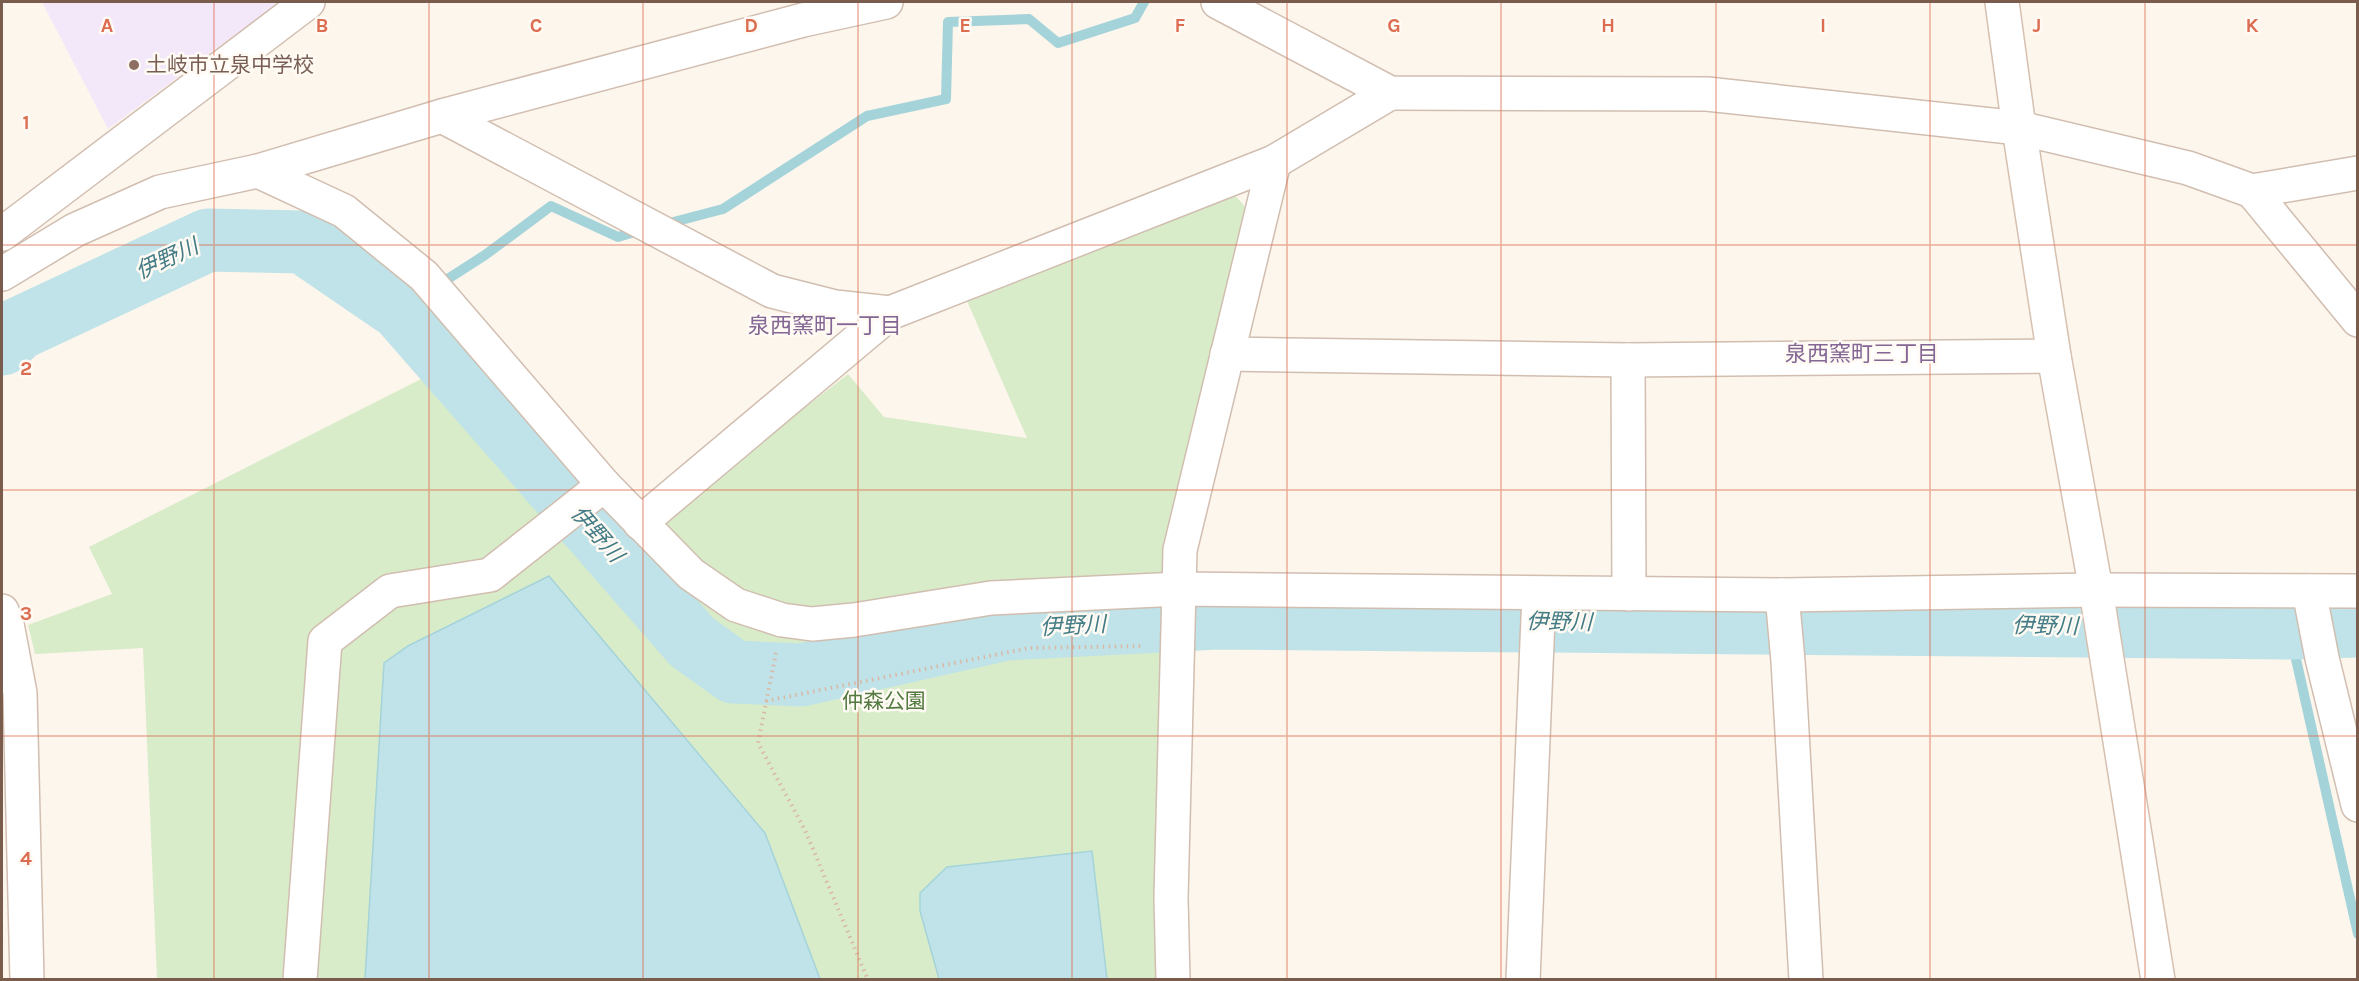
<svg xmlns="http://www.w3.org/2000/svg" width="2359" height="981" font-family="Karla,'Noto Sans JP',sans-serif">
	<style>
		.education { fill: #f3e8fa }
		.green { fill: #d8ecc9 }
		.water { fill: #bfe3e8; stroke: #a5d3da; stroke-width: 1.5 }
		.lines { fill: none; stroke-linecap: round; stroke-linejoin: round }
		.stream { stroke: #a5d3da; stroke-width: 10 }
		.river { stroke: #bfe3e8; stroke-width: 63 }
		.street-casing { stroke: #d1beb0; stroke-width: 36 }
		.secondary-casing { stroke: #d6c0b0; stroke-width: 36 }
		.path { stroke: #d9b8a5; stroke-width: 4; stroke-dasharray: 1.5 4.5; stroke-linecap: butt }
		.street { stroke: #fff; stroke-width: 33 }
		.secondary { stroke: #fff; stroke-width: 33 }
		.grid { fill: none; stroke: #dc6d51; stroke-width: 1.5; stroke-opacity: 0.55 }
		.education-dot { fill: #8d6e63; stroke: #fffaf3; stroke-width: 2 }
		.labels { text-anchor: middle; dominant-baseline: central; stroke-width: 5; stroke-linejoin: round; paint-order: stroke }
		.education-label { font-size: 21px; fill: #785e54; stroke: #fffaf3; text-anchor: start }
		.park-label { font-size: 21px; fill: #537a41; stroke: #fffaf3 }
		.water-label { font-size: 22px; font-style: italic; fill: #437c86; stroke: #fffaf3 }
		.neighbourhood-label { font-size: 22px; fill: #846695; stroke: #fffaf3 }
		.grid-label { font-size: 20px; text-anchor: middle; font-weight: bold; fill: #dc6d51; stroke: #fffaf3; stroke-width: 5; stroke-linejoin: round; paint-order: stroke }
	</style>
	<rect width="100%" height="100%" fill="#fdf6ec"/>
	<!-- education -->
	<polygon class="education" points="42,2 279,2 108,129"/>
	<!-- green -->
	<polygon class="green" points="1229,189 1249,211 1166,558 1162,979 157,979 143,648 35,654 28,625 112,594 89,547 431,374 604,565 848,374 884,417 1027,438 967,301"/>
	<!-- water -->
	<g class="water">
		<polygon points="549,576 765,833 820,979 365,979 384,663 408,646"/>
		<polygon points="1092,851 1107,979 939,979 920,911 920,893 947,867"/>
	</g>
	<g class="lines">
		<!-- stream -->
		<g class="stream">
			<polyline points="662,225 723,209 867,116 946,99 948,22 1029,19 1058,43 1135,18 1144,2"/>
			<polyline points="401,309 485,255 551,206 618,237 641,230"/>
			<polyline points="2289,628 2358,934"/>
		</g>
		<!-- river -->
		<polyline class="river" points="2,344 18,329 208,240 303,242 401,309 692,642 734,672 801,675 1006,629 1217,618 2289,628 2358,626"/>
		<defs>
			<g id="street">
				<polyline points="1218,2 1390,93 1707,94 2019,128 2188,168 2252,191 2358,173"/>
				<polyline points="442,116 772,291 835,307 890,313"/>
				<polyline points="258,171 344,211 424,276 604,485 691,574 736,605 782,620 812,624 854,620 991,598 1179,589 1782,595 2096,590 2358,591"/>
				<polyline points="2252,191 2358,320"/>
				<polyline points="2,234 308,2"/>
				<polyline points="2,274 75,230 160,192 258,171 442,116 803,20 886,2"/>
				<polyline points="1227,354 1628,360 2054,356"/>
				<polyline points="1628,360 1629,594"/>
				<polyline points="640,523 890,313 1274,162 1390,93"/>
				<polyline points="2309,591 2322,658 2358,805"/>
				<polyline points="1782,595 1788,661 1806,980"/>
				<polyline points="2,611 7,624 20,693 27,980"/>
				<polyline points="300,980 325,641 390,591 490,575 604,485"/>
				<polyline points="1173,980 1171,898 1180,550 1274,162"/>
				<polyline points="1523,980 1539,594"/>
			</g>
			<polyline id="secondary" points="2002,2 2019,128 2054,356 2096,590 2158,980"/>
		</defs>
		<!-- street casing -->
		<use href="#street" class="street-casing"/>
		<!-- secondary casing -->
		<use href="#secondary" class="secondary-casing"/>
		<!-- path -->
		<g class="path">
			<polyline points="776,653 758,743 805,830 868,980"/>
			<polyline points="766,701 1029,648 1144,646"/>
		</g>
		<!-- street -->
		<use href="#street" class="street"/>
		<!-- secondary -->
		<use href="#secondary" class="secondary"/>
	</g>
	<!-- grid -->
	<path class="grid" d="M214,2V980M429,2V980M643,2V980M858,2V980M1072,2V980M1287,2V980M1501,2V980M1716,2V980M1930,2V980M2145,2V980M2,245H2358M2,490H2358M2,736H2358"/>
	<!-- markers -->
	<circle class="education-dot" cx="134" cy="65" r="6"/>
	<g class="labels">
		<!-- education labels -->
		<g class="education-label">
			<text x="146" y="65">土岐市立泉中学校</text>
		</g>
		<!-- park labels -->
		<g class="park-label">
			<text x="884" y="701">仲森公園</text>
		</g>
		<!-- water labels -->
		<g class="water-label">
			<text transform="translate(167 259) rotate(-25)">伊野川</text>
			<text transform="translate(597 534) rotate(49)">伊野川</text>
			<text transform="translate(1559 622) rotate(1)">伊野川</text>
			<text transform="translate(1073 626) rotate(-3)">伊野川</text>
			<text transform="translate(2045 626) rotate(1)">伊野川</text>
		</g>
		<!-- neighbourhood labels -->
		<g class="neighbourhood-label">
			<text x="825" y="326">泉西窯町一丁目</text>
			<text x="1862" y="354">泉西窯町三丁目</text>
		</g>
	</g>
	<g class="grid-label">
		<text x="107" y="32">A</text>
		<text x="322" y="32">B</text>
		<text x="536" y="32">C</text>
		<text x="751" y="32">D</text>
		<text x="965" y="32">E</text>
		<text x="1180" y="32">F</text>
		<text x="1394" y="32">G</text>
		<text x="1608" y="32">H</text>
		<text x="1823" y="32">I</text>
		<text x="2037" y="32">J</text>
		<text x="2252" y="32">K</text>
		<text x="26" y="129">1</text>
		<text x="26" y="375">2</text>
		<text x="26" y="620">3</text>
		<text x="26" y="865">4</text>
	</g>
	<!-- border -->
	<rect width="2359" height="981" fill="none" stroke="#7a5c4d" stroke-width="6"/>
</svg>
